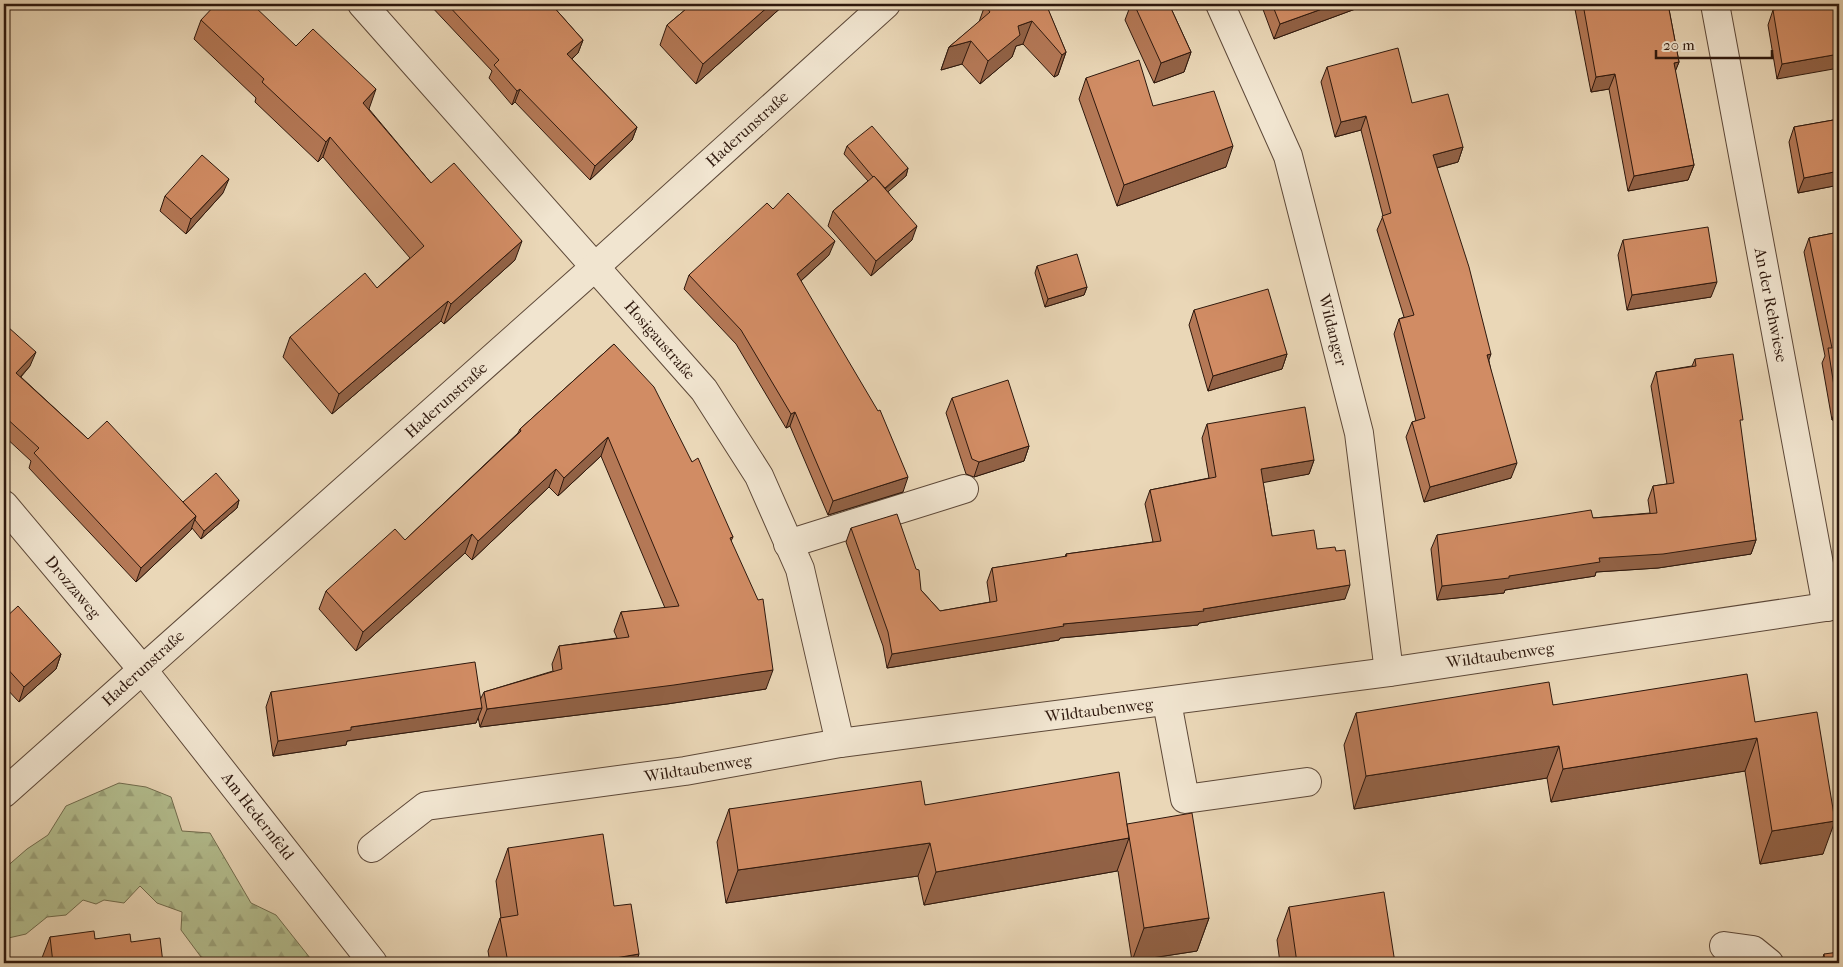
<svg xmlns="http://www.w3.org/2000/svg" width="1843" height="967" font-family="'IM FELL French Canon',serif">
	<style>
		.forest { fill: url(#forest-firs); stroke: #716c4e }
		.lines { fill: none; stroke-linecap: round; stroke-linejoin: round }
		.minor-casing { stroke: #5d4838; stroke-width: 30 }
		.minor { stroke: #f1e5d0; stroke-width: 28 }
		.wall { fill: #b47856; stroke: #2e180d }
		.shaded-wall { fill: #926246; stroke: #2e180d }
		.building { fill: #d18c64; stroke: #2e180d }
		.labels { text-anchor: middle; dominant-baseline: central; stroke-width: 4.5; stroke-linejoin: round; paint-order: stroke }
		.street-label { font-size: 16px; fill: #2e180d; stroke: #f1e5d0 }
	</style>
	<defs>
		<pattern id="forest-firs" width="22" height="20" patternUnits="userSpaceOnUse" patternTransform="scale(1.25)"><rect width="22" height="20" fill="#b4bf90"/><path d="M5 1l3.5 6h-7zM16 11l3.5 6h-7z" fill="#9ba37b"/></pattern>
	</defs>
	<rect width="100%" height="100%" fill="#ead7b7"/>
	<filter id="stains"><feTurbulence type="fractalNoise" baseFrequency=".004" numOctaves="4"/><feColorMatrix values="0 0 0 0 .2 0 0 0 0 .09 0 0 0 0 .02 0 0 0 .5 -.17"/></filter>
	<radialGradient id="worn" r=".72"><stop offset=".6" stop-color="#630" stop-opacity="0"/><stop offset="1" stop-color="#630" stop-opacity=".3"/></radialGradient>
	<!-- forest -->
	<polygon class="forest" points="119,783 146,787 171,797 182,831 210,833 251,903 276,915 314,963 226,963 201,957 181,930 182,912 157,903 140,886 124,903 104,900 96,904 83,900 66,915 47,917 26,934 4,939 4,869 27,849 48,835 66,806"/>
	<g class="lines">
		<defs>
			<g id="minor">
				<polyline points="362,4 704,390 759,476 800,569 840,743"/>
				<polyline points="1220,4 1288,156 1359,433 1389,672"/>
				<polyline points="1715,4 1827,607"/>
				<polyline points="4,505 142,669 373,963"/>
				<polyline points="788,544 964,489"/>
				<polyline points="1167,702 1185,799 1307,782"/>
				<polyline points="4,793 596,266 886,4"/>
				<polyline points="372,848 426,806 685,771 840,743 1389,672 1839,605"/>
				<polyline points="1724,946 1753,950 1769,963"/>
			</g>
		</defs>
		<!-- minor casing -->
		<use href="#minor" class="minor-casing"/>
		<!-- minor -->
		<use href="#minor" class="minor"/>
	</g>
	<!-- wall -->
	<g class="wall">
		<polygon points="429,4 551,4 583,40 578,53 572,59 637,127 632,140 590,180 515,102 512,105 489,78 492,71"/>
		<polygon points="692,4 785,4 696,84 660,45 667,25"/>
		<polygon points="1131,4 1169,4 1191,52 1184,72 1154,83 1125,20"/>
		<polygon points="1261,4 1360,4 1358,8 1274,39"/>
		<polygon points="1574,4 1668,4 1679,62 1675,71 1694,165 1688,180 1628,191 1609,89 1591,92"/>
		<polygon points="1813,4 1777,79 1768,25 1773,10"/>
		<polygon points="985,5 1046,5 1066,52 1058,75 1054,77 1023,44 1016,46 1012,57 980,84 962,64 941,70 949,47 979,22"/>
		<polygon points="201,20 296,46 369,109 431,183 515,260 444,324 441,321 332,414 283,357 290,337 377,288 410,258 323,157 318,162 255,102 256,98 194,39"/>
		<polygon points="1327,67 1412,103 1463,147 1458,162 1437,168 1489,361 1511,478 1424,502 1406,437 1412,422 1416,421 1394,334 1399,319 1404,317 1377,230 1383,216 1361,130 1335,137 1321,82"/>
		<polygon points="1086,78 1153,106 1226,167 1117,206 1079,99"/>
		<polygon points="1839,119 1839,185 1798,193 1789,142 1794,127"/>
		<polygon points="847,146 908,168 906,176 888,191 912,240 871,276 828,226 833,211 868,181 844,154"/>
		<polygon points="223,193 186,234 160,211 165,196"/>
		<polygon points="773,209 829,255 801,281 903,492 828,515 790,426 786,428 736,344 684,289 689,275"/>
		<polygon points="1839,232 1839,419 1832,420 1822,363 1825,356 1804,252 1809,238"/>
		<polygon points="1623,240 1711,297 1627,310 1618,255"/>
		<polygon points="1037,266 1087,287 1084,295 1045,307 1035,273"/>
		<polygon points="1194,310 1287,354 1282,369 1208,391 1189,325"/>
		<polygon points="4,332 30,366 21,377 88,439 183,502 239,500 237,508 201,539 192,528 191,530 136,582 29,468 31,461 4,436"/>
		<polygon points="614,344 692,462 733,537 731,541 766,689 667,704 480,727 478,717 476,723 347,741 346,745 273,756 266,707 271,692 480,700 484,692 553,671 552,664 559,646 617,638 614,631 621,612 665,608 601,456 558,496 549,487 472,560 465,553 356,651 319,609 326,591 405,540 518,433 520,429"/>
		<polygon points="1695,359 1740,426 1756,540 1751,554 1658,568 1596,572 1595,576 1505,590 1504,593 1437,600 1431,549 1437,535 1593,518 1650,513 1648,500 1653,486 1667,484 1651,386 1656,372 1692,366"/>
		<polygon points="952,398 1029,446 1024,461 974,477 966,474 946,413"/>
		<polygon points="1207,424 1314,460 1309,474 1263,482 1272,536 1317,549 1345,599 1199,623 1198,625 1060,638 1059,640 887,668 883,646 846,542 851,528 921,590 940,611 990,602 987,582 992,568 1065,557 1066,554 1153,542 1145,504 1150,490 1209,478 1202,438"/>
		<polygon points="4,619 61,654 56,669 19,702 4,686"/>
		<polygon points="1553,705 1755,722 1823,854 1760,864 1745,771 1551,802 1547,778 1354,809 1344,745 1356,713"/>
		<polygon points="925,805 1127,824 1209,918 1197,951 1132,961 1118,871 1117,871 924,905 918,876 726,903 717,842 729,809"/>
		<polygon points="508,848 614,906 636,963 490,963 488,951 500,918 501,918 496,881"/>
		<polygon points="1289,907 1395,963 1280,963 1277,940"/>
		<polygon points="50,937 95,939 131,942 163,963 40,963"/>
		<polygon points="1824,954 1839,963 1821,963"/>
	</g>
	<!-- shaded-wall -->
	<g class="shaded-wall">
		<polygon points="771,4 785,4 696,84 703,64"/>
		<polygon points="1336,4 1360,4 1358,8 1274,39 1280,24"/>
		<polygon points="1032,21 1023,44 1016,46 1012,57 980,84 988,61 1018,26"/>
		<polygon points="583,40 578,53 562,68 567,54"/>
		<polygon points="971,41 962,64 941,70 949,47"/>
		<polygon points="1066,52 1058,75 1054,77 1062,55"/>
		<polygon points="1191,52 1184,72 1154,83 1161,63"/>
		<polygon points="1839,54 1839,68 1777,79 1782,64"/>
		<polygon points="1679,62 1673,77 1674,63"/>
		<polygon points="1615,74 1609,89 1591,92 1596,77"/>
		<polygon points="376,89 369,109 356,122 363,103"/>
		<polygon points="520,89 515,102 512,105 517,91"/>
		<polygon points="1366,116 1361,130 1335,137 1341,122"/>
		<polygon points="637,127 632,140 590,180 595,166"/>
		<polygon points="330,137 323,157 318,162 326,142"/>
		<polygon points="1233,146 1226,167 1117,206 1124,185"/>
		<polygon points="1463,147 1458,162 1428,170 1433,155"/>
		<polygon points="1694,165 1688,180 1628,191 1634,176"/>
		<polygon points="908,168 906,176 882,197 884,190"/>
		<polygon points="1839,171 1839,185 1798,193 1804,178"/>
		<polygon points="229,179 223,193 186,234 191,219"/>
		<polygon points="917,226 912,240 871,276 876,261"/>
		<polygon points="522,241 515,260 444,324 451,304"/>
		<polygon points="835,241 829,255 792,289 797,274"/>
		<polygon points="1717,282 1711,297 1627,310 1632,295"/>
		<polygon points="1087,287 1084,295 1045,307 1048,299"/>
		<polygon points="448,301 441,321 332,414 339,394"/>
		<polygon points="36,352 30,366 11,387 16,373"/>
		<polygon points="1287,354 1282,369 1208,391 1213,376"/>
		<polygon points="1491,354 1486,368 1487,355"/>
		<polygon points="1837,405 1839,405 1839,419 1832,420"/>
		<polygon points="795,412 790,426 786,428 791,414"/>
		<polygon points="608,437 601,456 558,496 564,478"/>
		<polygon points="1029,446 1024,461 974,477 979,462"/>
		<polygon points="1314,460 1309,474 1256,484 1261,469"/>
		<polygon points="1517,463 1511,478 1424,502 1430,487"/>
		<polygon points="556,469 549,487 472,560 478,541"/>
		<polygon points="908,477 903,492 828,515 833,501"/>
		<polygon points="239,500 237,508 201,539 204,531"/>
		<polygon points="196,516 191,530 136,582 141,568"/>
		<polygon points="472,534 465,553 356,651 363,632"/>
		<polygon points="1756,540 1751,554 1658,568 1596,572 1595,576 1505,590 1504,593 1437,600 1442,586 1509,576 1599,558"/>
		<polygon points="1350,585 1345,599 1199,623 1198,625 1060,638 1059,640 887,668 892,654 1063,624 1203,609"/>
		<polygon points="61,654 56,669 19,702 24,687"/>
		<polygon points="773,670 766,689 667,704 480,727 487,709"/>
		<polygon points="482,708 476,723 347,741 346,745 273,756 278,741 351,727"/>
		<polygon points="1757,738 1745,771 1551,802 1563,769"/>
		<polygon points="1559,746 1547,778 1354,809 1366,776"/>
		<polygon points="1835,821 1823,854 1760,864 1772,831"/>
		<polygon points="1129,838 1117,871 924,905 936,872"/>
		<polygon points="930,843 918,876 726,903 738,870"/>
		<polygon points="1209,918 1197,951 1132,961 1144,928"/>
		<polygon points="639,954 636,963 586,963"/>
	</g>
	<!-- building -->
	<g class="building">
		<polygon points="216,4 252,4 296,46 313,29 376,89 363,103 431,183 454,163 522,241 451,304 448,301 339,394 290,337 365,273 377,288 424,246 330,137 326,142 262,82 264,79 201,20"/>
		<polygon points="447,4 551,4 583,40 567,54 637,127 595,166 520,89 517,91 494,65 499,60"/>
		<polygon points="692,4 771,4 703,64 667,25"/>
		<polygon points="987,4 1046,4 1066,52 1062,55 1032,21 1018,26 1020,35 988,61 971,41 949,47 990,12 985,5"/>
		<polygon points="1134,4 1169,4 1191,52 1161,63"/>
		<polygon points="1272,4 1336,4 1280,24"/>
		<polygon points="1583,4 1668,4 1679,62 1674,63 1694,165 1634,176 1615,74 1596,77"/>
		<polygon points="1813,4 1839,4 1839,54 1782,64 1773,10"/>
		<polygon points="1398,48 1412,103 1448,94 1463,147 1433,155 1469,267 1491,354 1487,355 1517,463 1430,487 1412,422 1425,418 1399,319 1414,315 1382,216 1391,213 1366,116 1341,122 1327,67"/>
		<polygon points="1139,60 1153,106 1214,91 1233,146 1124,185 1086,78"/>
		<polygon points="1839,119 1839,171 1804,178 1794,127"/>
		<polygon points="872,126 908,168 885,188 874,176 873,177 847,146"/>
		<polygon points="202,155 229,179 191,219 165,196"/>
		<polygon points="874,176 917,226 876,261 833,211"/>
		<polygon points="788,193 835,241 797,274 878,411 880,410 908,477 833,501 795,412 791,414 741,330 689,275 767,203 773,209"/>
		<polygon points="1708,227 1717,282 1632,295 1623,240"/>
		<polygon points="1839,232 1839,405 1837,405 1828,348 1832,348 1809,238"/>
		<polygon points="1077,254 1087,287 1048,299 1037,266"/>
		<polygon points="1268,289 1287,354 1213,376 1194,310"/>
		<polygon points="8,327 36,352 16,373 88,439 107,421 196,516 141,568 34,453 39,448 4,416 4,332"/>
		<polygon points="614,344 654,387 692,462 698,458 733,537 730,538 758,600 763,599 773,670 674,685 487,709 484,692 562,669 559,646 629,637 621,612 679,606 608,437 564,478 556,469 478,541 472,534 363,632 326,591 395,529 405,540 521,431 520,429"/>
		<polygon points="1733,354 1743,420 1740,420 1756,540 1663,554 1599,558 1600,562 1509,576 1509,578 1442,586 1437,535 1591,510 1593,518 1657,513 1653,486 1674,483 1656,372 1696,366 1695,359"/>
		<polygon points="1008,380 1029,446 979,462 972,459 952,398"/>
		<polygon points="1305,407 1314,460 1261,469 1272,536 1314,530 1317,549 1335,547 1336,551 1345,550 1350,585 1203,609 1204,611 1063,624 1064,626 892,654 888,632 851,528 897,514 916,569 919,570 921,590 940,611 997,601 992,568 1067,556 1066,554 1161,541 1150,490 1216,477 1207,424"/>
		<polygon points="216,473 239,500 204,531 195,520 196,516 183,502"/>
		<polygon points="18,606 61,654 24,687 4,665 4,619"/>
		<polygon points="475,662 482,708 351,727 351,730 278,741 271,692"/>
		<polygon points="1747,674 1755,722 1817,712 1835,821 1772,831 1757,738 1563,769 1559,746 1366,776 1356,713 1549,682 1553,705"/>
		<polygon points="1119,772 1129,838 936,872 930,843 738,870 729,809 921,781 925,805"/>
		<polygon points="1192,813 1209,918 1144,928 1127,824"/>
		<polygon points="603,834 614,906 631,904 639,954 586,963 508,963 500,918 518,915 508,848"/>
		<polygon points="1384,892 1395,963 1297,963 1289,907"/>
		<polygon points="94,931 95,939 130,934 131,942 160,938 163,963 53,963 50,937"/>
		<polygon points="1839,952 1839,963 1825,963 1824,954"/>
	</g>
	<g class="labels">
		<!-- street labels -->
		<g class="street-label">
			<text transform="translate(747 129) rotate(-42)">Haderunstraße</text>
			<text transform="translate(1771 305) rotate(79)">An der Rehwiese</text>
			<text transform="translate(1333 330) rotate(76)">Wildanger</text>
			<text transform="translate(660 340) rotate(49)">Hosigaustraße</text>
			<text transform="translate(446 400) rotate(-42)">Haderunstraße</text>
			<text transform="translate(73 587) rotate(50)">Drozzaweg</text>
			<text transform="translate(1500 655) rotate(-8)">Wildtaubenweg</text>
			<text transform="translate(143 668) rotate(-42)">Haderunstraße</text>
			<text transform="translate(1099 710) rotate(-7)">Wildtaubenweg</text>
			<text transform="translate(698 768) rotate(-9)">Wildtaubenweg</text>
			<text transform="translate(258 816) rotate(52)">Am Hedernfeld</text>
		</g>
	</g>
	<!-- margin -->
	<rect width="1843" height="967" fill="none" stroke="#ead7b7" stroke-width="20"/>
	<rect x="5" y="5" width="1833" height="957" fill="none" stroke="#2e180d" stroke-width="2.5"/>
	<rect x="10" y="10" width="1823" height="947" fill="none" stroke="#2e180d"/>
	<!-- scale -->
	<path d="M1656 50v8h116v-8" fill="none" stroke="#2e180d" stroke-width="2.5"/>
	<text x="1663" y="50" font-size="15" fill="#2e180d" stroke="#f1e5d0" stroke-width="4" paint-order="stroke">20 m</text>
	<rect width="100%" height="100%" filter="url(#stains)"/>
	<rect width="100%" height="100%" fill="url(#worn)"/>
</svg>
